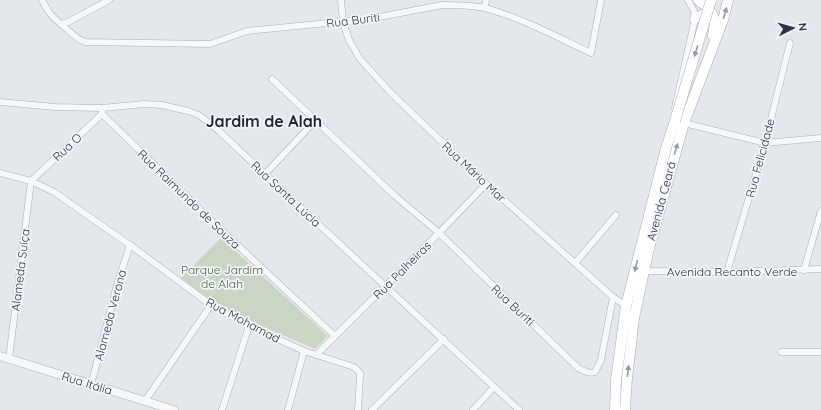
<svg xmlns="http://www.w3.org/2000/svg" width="821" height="410" font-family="Quicksand,sans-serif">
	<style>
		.green { fill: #c9d6c5 }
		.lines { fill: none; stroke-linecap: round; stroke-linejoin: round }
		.minor-casing { stroke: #a9aeb7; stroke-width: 7 }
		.tertiary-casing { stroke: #a9aeb7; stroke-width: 9 }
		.primary-casing { stroke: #a3abb8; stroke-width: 11 }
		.minor { stroke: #f7f8fa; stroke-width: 6 }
		.tertiary { stroke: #f7f8fa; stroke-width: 8 }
		.primary { stroke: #fff; stroke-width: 10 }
		.primary-bridge-casing { stroke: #a3abb8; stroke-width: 11; stroke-linecap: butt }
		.primary-bridge { stroke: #fff; stroke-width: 10 }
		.oneway { fill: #959aa2 }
		.labels { text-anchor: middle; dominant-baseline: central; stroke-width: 3.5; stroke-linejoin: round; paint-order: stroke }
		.street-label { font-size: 12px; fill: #2b3445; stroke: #f4f6f9 }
		.park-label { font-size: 12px; fill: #3f6138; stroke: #f4f6f9 }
		.district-label { font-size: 16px; font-weight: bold; fill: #1d2536; stroke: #f4f6f9 }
	</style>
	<rect width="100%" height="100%" fill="#e4e7ec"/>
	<!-- green -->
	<polygon class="green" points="221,238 328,336 315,349 246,319 212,302 181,278"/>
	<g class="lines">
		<defs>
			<g id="minor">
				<path d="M42,0C49,13 51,16 62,25C71,32 75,38 85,42L210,44L247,31L369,19L442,5C456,5 471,5 485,8C522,18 557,37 591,53L601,0"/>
				<polyline points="341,0 343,22 349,40 360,59 391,93 486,184 613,297 626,306"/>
				<polyline points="485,8 486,0"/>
				<polyline points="61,24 68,22 109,0"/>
				<path d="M272,79L394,195L439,233L578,368C584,371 589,374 595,372L601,360L613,297"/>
				<polyline points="0,102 55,107 102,108 144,104 162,105 188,111 199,115 219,131 288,196 519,410"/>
				<polyline points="102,108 102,114 217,226 335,336"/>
				<polyline points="675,108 695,19 694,11 688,0"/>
				<polyline points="684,123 765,143 821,138"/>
				<polyline points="0,173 31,181 54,192 130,245 211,305 249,326 304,351 354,367 360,373 360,376 358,410"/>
				<polyline points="265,174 315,121"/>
				<polyline points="575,263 616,215"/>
				<polyline points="804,270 821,211"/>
				<polyline points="644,271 727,272 821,269"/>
				<polyline points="727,272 765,143 790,43"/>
				<polyline points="781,352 821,352"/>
				<polyline points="316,355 439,233 486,184"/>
				<polyline points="9,359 31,181 102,114"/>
				<polyline points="91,385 117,285 130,245"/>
				<polyline points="145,401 211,305"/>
				<polyline points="222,410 249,326"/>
				<polyline points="288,410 304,351"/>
				<polyline points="372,410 444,339"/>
				<polyline points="473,410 494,387"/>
			</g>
			<polyline id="tertiary" points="0,356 174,410"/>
			<g id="primary">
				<path d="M698,0C713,11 717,17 713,36"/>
				<polyline points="695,19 702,15 714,19"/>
				<polyline points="615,410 616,380 626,306 666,148 675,121"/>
				<polyline points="625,410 627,378 634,318 649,248 684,123 723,20 728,0"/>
			</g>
		</defs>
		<!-- minor casing -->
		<use href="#minor" class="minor-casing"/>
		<!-- tertiary casing -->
		<use href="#tertiary" class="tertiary-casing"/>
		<!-- primary casing -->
		<use href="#primary" class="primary-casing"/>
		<!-- minor -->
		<use href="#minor" class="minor"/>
		<!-- tertiary -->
		<use href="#tertiary" class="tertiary"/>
		<!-- primary -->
		<use href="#primary" class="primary"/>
		<defs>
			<polyline id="primary-bridge" points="675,121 711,0"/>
		</defs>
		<!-- primary-bridge casing -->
		<use href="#primary-bridge" class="primary-bridge-casing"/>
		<!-- primary-bridge -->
		<use href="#primary-bridge" class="primary-bridge"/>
	</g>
	<!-- one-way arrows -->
	<defs><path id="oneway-solid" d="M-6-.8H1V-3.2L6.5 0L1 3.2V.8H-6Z"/></defs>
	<g class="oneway">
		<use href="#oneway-solid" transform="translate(725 13) rotate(-74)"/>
		<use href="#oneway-solid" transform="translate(696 51) rotate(107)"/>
		<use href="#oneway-solid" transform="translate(676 149) rotate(-74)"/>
		<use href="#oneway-solid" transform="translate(636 266) rotate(104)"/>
		<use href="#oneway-solid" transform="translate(628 371) rotate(-83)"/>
	</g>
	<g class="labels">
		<!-- street labels -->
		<g class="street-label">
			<text transform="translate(353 20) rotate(-7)">Rua Buriti</text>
			<text transform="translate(67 147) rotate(-43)">Rua O</text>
			<text transform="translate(760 158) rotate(-75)">Rua Felicidade</text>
			<text transform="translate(474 172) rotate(43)">Rua Mário Mar</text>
			<text transform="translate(286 194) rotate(43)">Rua Santa Lúcia</text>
			<text transform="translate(189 199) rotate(44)">Rua Raimundo de Souza</text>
			<text transform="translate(661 201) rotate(-75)">Avenida Ceará</text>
			<text transform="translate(20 270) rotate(-83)">Alameda Suíça</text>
			<text transform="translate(402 270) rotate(-45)">Rua Palheiras</text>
			<text x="732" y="271">Avenida Recanto Verde</text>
			<text transform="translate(513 305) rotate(43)">Rua Buriti</text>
			<text transform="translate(110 315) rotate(-75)">Alameda Verona</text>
			<text transform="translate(243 320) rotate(28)">Rua Mohamad</text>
			<text transform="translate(87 383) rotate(17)">Rua Itália</text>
		</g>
		<!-- park labels -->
		<g class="park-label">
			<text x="222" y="269">Parque Jardim<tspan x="222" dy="14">de Alah</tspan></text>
		</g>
		<!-- district labels -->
		<g class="district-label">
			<text x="264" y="121">Jardim de Alah</text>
		</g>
	</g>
	<!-- north arrow -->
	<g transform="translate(793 28) rotate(84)" stroke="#f4f6f9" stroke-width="3" paint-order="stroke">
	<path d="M0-3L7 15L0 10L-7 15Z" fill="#2b3445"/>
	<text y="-6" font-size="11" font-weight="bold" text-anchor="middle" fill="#2b3445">N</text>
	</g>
</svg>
